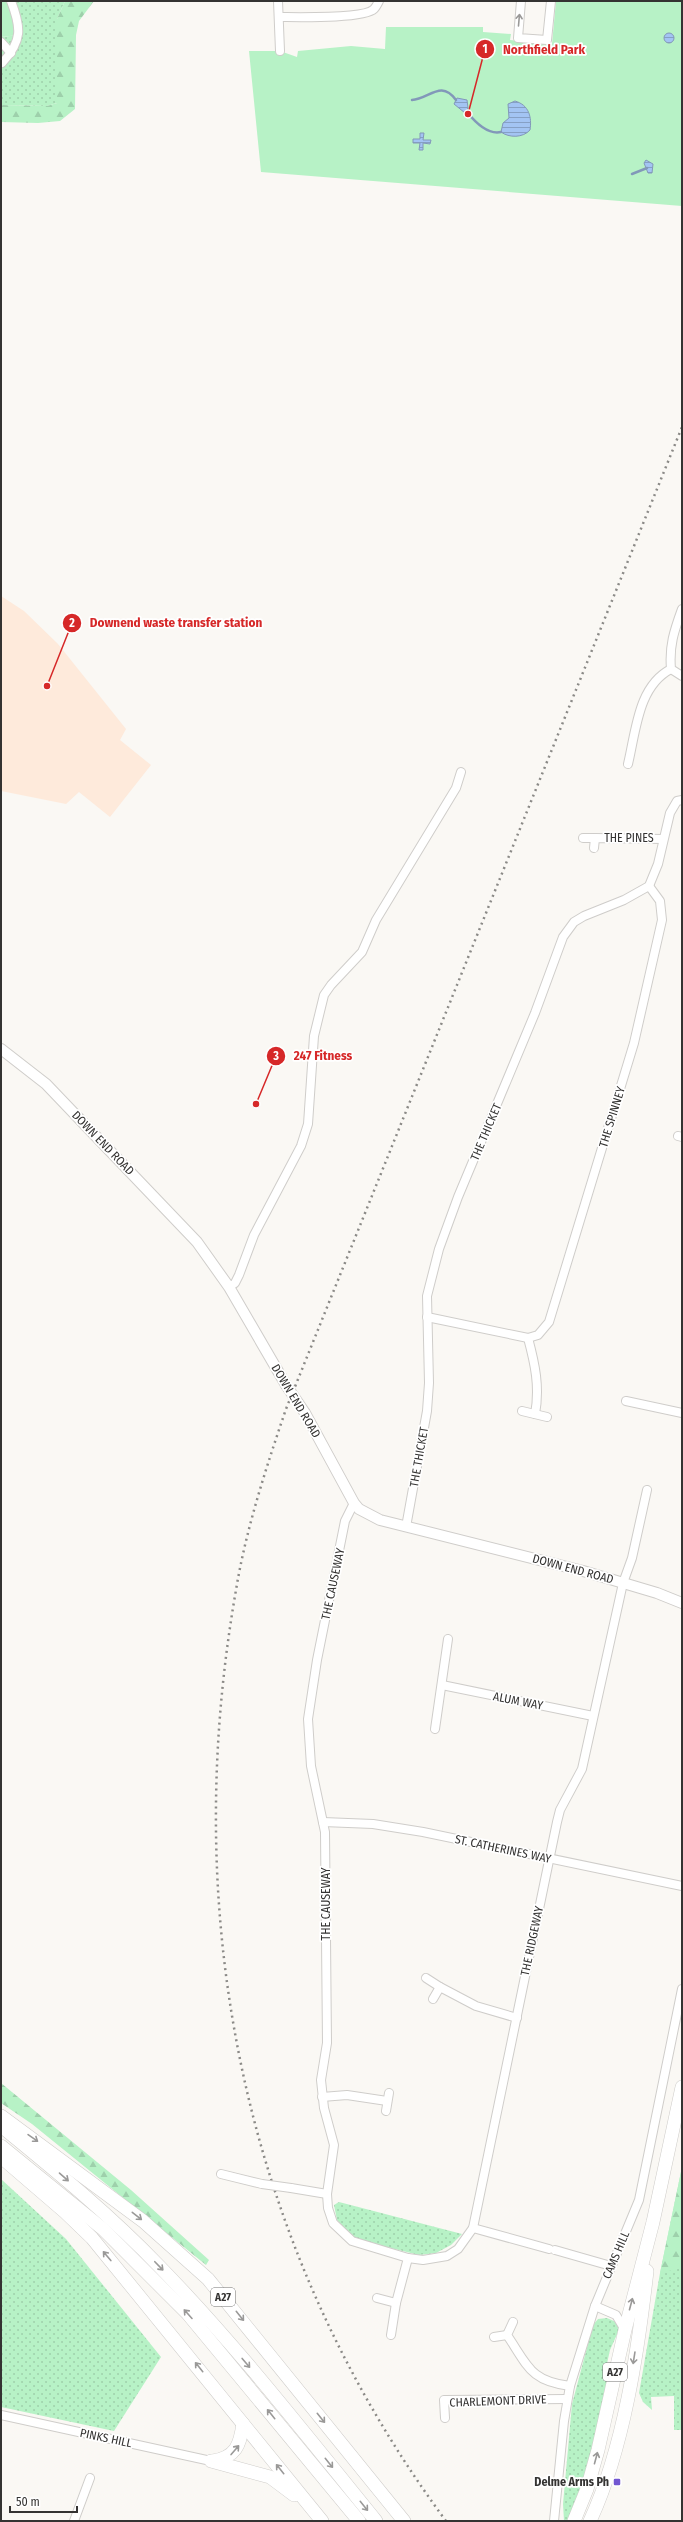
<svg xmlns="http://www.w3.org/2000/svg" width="683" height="2522" font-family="'Fira Sans Condensed',sans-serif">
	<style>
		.industrial { fill: #feeadb }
		.grass { fill: url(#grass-dots) }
		.forest { fill: url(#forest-firs) }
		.green { fill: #b7f2c6 }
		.water { fill: url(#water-rules); stroke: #8298b9 }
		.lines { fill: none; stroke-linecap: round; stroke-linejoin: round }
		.stream { stroke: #8298b9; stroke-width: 2.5 }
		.minor-casing { stroke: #cfcdca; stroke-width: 10 }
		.tertiary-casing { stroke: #cfcdca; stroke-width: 12 }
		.primary-casing { stroke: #cfcdca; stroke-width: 14 }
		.minor { stroke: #fff; stroke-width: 8 }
		.tertiary { stroke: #fff; stroke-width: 10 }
		.primary { stroke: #fff; stroke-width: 13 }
		.rail { stroke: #8b8a87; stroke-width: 2.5; stroke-dasharray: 2 4; stroke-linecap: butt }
		.minor-bridge-casing { stroke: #cfcdca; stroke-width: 10; stroke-linecap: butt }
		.tertiary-bridge-casing { stroke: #cfcdca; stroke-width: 12; stroke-linecap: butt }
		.minor-bridge { stroke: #fff; stroke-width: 8 }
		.tertiary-bridge { stroke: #fff; stroke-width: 10 }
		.oneway { stroke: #9a9998 }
		.poi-dot { fill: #7257d1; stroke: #fff; stroke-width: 1.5 }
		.labels { text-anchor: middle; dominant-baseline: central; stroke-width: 3.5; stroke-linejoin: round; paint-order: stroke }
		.shield { fill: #fff; stroke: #717070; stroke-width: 1 }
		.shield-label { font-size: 11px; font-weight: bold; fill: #343332 }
		.street-label { font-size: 12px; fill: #343332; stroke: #fff }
		.poi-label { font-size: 12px; font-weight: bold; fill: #343332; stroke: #fff; text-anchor: end }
		.leader { fill: none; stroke: #d62828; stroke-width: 1.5 }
		.callout-dot { fill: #d62828; stroke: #fff; stroke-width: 1.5 }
		.mark-label { font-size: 12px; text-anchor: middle; font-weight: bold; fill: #fff }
		.callout-label { font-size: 13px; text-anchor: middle; font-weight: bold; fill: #d62828; stroke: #fff; stroke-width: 3.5; stroke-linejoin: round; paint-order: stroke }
	</style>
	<defs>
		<pattern id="grass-dots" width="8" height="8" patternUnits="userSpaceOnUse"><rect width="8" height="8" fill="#b7f2c6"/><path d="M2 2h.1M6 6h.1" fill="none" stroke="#9ed0ab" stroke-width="1.8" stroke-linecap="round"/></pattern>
		<pattern id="forest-firs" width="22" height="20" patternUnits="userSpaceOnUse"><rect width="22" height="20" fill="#b7f2c6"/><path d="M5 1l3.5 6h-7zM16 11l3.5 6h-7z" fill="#9ed0ab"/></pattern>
		<pattern id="water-rules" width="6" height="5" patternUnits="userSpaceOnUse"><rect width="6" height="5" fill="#a3c4f3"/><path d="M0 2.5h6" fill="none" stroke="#86a0c5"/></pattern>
	</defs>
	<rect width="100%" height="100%" fill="#faf8f4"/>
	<!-- industrial -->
	<polygon class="industrial" points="1,596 24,611 58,644 126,729 120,740 151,765 110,817 79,792 66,804 1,791"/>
	<!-- grass -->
	<g class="grass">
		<polygon points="11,1 65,1 57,19 57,103 47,106 1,105 1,37 19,35"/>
		<polygon points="682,2167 682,2430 674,2430 674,2396 651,2397 652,2410 643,2402 639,2393 660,2273"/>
		<polygon points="1,2179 66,2239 161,2357 114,2431 1,2407"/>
		<polygon points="339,2202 462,2234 451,2245 436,2253 419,2255 354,2239 337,2220 334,2205"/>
		<polygon points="607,2318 616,2322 619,2330 610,2350 606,2368 608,2383 583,2490 570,2521 564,2521 563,2504 572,2404 593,2325 598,2319"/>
	</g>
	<!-- forest -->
	<g class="forest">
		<polygon points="65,1 94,1 79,21 76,35 75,109 60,121 38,123 1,122 1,105 47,106 57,103 57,19"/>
		<polygon points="1,2083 131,2190 209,2260 206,2265 32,2124 1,2103"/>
		<polygon points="682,2167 682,2268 660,2273"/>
	</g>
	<!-- green -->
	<g class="green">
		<polygon points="1,1 11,1 19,35 1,37"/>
		<polygon points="556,1 682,1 682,206 261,172 249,51 280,51 297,57 298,51 351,46 385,49 386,27 483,27 483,32 511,34 510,40 552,44"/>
	</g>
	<!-- water -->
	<g class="water">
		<circle cx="669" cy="38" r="5"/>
		<polygon points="457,98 467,100 468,108 465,113 454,104"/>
		<path d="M515,101C529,105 532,117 530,130C523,138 509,138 501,132L503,123L509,118L508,104Z"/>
		<polygon points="420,133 424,133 423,140 431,140 430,144 423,143 423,150 419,150 420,143 413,143 413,139 420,139"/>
		<polygon points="646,160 653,164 652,173 648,173 644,163"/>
	</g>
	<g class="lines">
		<!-- stream -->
		<g class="stream">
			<path d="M412,100C429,99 441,79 456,100"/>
			<path d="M465,113L467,112C475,122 488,135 501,132"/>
			<polyline points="632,174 647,168"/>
		</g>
		<defs>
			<g id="minor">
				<polyline points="278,1 280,51"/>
				<polyline points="521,1 518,38 547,40 551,1"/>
				<path d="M279,17C295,17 364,19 374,9C376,7 378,3 379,1"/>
				<polyline points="1,42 11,53"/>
				<path d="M2,63C23,41 21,27 11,1"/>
				<path d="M682,609C674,631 669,646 671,669L682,676"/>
				<path d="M628,764C636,731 638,686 671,669"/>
				<polyline points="583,838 595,838"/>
				<polyline points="594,848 595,838 663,839"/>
				<polyline points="678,1136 682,1137"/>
				<polyline points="229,1287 235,1283 239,1275 254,1235 301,1146 308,1124 314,1036 324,995 331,985 362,952 376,920 456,788 461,772"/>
				<polyline points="427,1317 528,1338"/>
				<polyline points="626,1401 682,1413"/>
				<polyline points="522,1411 547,1417"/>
				<path d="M535,1414C540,1387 535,1364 528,1338L538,1335L549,1322L634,1043L662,920L660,901L649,886"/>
				<polyline points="354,1503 345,1521 317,1660 308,1719 311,1766 325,1832 327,2043 321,2080 324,2108 334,2145 327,2194 328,2208 333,2223 352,2241 408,2258 423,2260 447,2256 458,2249 473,2228 557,1822 560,1810 582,1769 623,1583 632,1558 647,1490"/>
				<polyline points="406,1527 427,1411 429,1383 427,1296 439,1249 458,1197 535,1013 563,937 574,922 584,916 624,900 649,886 658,864 670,813 677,801 682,800"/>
				<polyline points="442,1685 593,1716"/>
				<polyline points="435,1729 448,1639"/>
				<polyline points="323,1822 373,1824 423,1832 682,1886"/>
				<polyline points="426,1978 440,1987"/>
				<polyline points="433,1999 440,1987 476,2006 517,2018"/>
				<polyline points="322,2097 347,2095 387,2101"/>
				<polyline points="386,2111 389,2093"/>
				<polyline points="221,2174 262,2184"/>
				<polyline points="291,2188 327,2194"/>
				<polyline points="473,2228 549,2249"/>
				<polyline points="555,2250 611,2266"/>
				<polyline points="377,2298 396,2303"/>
				<polyline points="595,2306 616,2315 625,2330"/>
				<path d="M513,2322L507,2335C528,2366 530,2381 570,2386"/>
				<polyline points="391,2335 396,2303 408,2258"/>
				<polyline points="494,2337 507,2335"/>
				<polyline points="1,2415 211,2461"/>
				<polyline points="445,2418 444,2400 567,2399"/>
				<polyline points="74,2521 90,2478"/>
				<polyline points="554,2521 564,2421 570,2386 595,2306 639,2200 682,1989"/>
			</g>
			<g id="tertiary">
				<polyline points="1,1049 46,1084 197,1242 229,1287 286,1385"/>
				<polyline points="305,1413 354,1503 359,1509 380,1520 583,1571 657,1593 682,1603"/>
			</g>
			<g id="primary">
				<polyline points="1,2116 143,2221 208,2279 404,2521"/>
				<path d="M1,2126C56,2171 110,2215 159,2266C237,2346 306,2435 376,2521"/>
				<polyline points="1,2146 103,2229 188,2314 359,2521"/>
				<polyline points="1,2157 65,2212 92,2238 322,2521"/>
				<polyline points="211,2461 270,2477 294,2495"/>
				<path d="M213,2461C236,2457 240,2445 243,2424"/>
				<polyline points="574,2521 587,2489 598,2450 625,2330 653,2222 682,2087"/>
				<path d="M590,2521C624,2448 638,2351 647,2271"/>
			</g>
		</defs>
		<!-- minor casing -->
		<use href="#minor" class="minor-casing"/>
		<!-- tertiary casing -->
		<use href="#tertiary" class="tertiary-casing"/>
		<!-- primary casing -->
		<use href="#primary" class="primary-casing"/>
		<!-- minor -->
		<use href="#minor" class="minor"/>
		<!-- tertiary -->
		<use href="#tertiary" class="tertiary"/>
		<!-- primary -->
		<use href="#primary" class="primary"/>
		<!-- rail -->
		<path class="rail" d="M446,2521C245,2249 178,1921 236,1590C246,1529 266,1468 286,1409L682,427"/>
		<defs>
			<polyline id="minor-bridge" points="262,2184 291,2188"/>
			<polyline id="tertiary-bridge" points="286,1385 305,1413"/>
		</defs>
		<!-- minor-bridge casing -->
		<use href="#minor-bridge" class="minor-bridge-casing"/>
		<!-- tertiary-bridge casing -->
		<use href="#tertiary-bridge" class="tertiary-bridge-casing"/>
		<!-- minor-bridge -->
		<use href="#minor-bridge" class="minor-bridge"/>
		<!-- tertiary-bridge -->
		<use href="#tertiary-bridge" class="tertiary-bridge"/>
	</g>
	<!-- one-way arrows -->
	<defs><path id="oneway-shaft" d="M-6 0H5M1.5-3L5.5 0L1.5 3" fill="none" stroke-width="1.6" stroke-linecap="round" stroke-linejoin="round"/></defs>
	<g class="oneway">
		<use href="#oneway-shaft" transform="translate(519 20) rotate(-85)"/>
		<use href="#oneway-shaft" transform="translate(33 2138) rotate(35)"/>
		<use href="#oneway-shaft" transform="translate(64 2177) rotate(41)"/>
		<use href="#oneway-shaft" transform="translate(137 2216) rotate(38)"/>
		<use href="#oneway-shaft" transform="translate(107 2256) rotate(-130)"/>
		<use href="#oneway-shaft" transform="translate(159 2266) rotate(46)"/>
		<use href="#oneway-shaft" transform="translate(631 2304) rotate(-75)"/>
		<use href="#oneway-shaft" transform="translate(188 2314) rotate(-132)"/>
		<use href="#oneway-shaft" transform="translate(240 2316) rotate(51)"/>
		<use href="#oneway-shaft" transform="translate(634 2358) rotate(99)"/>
		<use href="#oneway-shaft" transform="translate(246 2363) rotate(50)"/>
		<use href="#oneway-shaft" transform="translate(199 2367) rotate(-129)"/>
		<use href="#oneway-shaft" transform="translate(271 2414) rotate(-129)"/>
		<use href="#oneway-shaft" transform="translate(321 2418) rotate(51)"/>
		<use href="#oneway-shaft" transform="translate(235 2450) rotate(-49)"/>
		<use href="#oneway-shaft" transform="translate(596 2458) rotate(-75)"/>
		<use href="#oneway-shaft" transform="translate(329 2463) rotate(51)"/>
		<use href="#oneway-shaft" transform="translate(280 2469) rotate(-129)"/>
		<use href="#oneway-shaft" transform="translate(364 2506) rotate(51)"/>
	</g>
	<!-- markers -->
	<rect class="poi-dot" x="613" y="2478" width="8" height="8" rx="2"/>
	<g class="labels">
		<!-- shield labels -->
		<g class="shield">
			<rect x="211" y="2288" width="24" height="18" rx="3"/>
			<rect x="603" y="2363" width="24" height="18" rx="3"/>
		</g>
		<g class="shield-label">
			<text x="223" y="2297">A27</text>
			<text x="615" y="2372">A27</text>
		</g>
		<!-- street labels -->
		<g class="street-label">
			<text x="629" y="838">THE PINES</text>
			<text transform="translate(612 1117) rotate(-73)">THE SPINNEY</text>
			<text transform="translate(486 1132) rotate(-67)">THE THICKET</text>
			<text transform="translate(103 1143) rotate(46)">DOWN END ROAD</text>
			<text transform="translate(296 1401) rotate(59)">DOWN END ROAD</text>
			<text transform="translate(419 1457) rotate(-80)">THE THICKET</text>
			<text transform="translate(573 1569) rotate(15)">DOWN END ROAD</text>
			<text transform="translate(333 1584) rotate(-78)">THE CAUSEWAY</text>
			<text transform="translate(518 1701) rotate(11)">ALUM WAY</text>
			<text transform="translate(503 1849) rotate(12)">ST. CATHERINES WAY</text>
			<text transform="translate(326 1904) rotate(-90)">THE CAUSEWAY</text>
			<text transform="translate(532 1941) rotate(-78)">THE RIDGEWAY</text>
			<text transform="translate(616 2255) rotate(-67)">CAMS HILL</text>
			<text transform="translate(498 2401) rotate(-2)">CHARLEMONT DRIVE</text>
			<text transform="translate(106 2438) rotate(12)">PINKS HILL</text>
		</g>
		<!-- poi labels -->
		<g class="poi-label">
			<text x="609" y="2482">Delme Arms Ph</text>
		</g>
	</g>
	<!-- callouts -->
	<path class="leader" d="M468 114L485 49M47 686L72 623M256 1104L276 1056"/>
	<g class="callout-dot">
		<circle cx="468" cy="114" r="4"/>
		<circle cx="47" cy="686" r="4"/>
		<circle cx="256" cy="1104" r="4"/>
		<circle cx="485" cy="49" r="10"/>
		<circle cx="72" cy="623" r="10"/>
		<circle cx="276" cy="1056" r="10"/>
	</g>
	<g class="mark-label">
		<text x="485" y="53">1</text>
		<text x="72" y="627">2</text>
		<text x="276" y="1060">3</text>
	</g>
	<g class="callout-label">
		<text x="544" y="54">Northfield Park</text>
		<text x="176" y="627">Downend waste transfer station</text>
		<text x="323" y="1060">247 Fitness</text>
	</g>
	<!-- border -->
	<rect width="683" height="2522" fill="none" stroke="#343332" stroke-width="4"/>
	<!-- scale -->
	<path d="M10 2506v6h67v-6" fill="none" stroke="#343332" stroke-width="2"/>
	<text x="16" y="2506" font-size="12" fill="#343332" stroke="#ffffff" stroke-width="3" paint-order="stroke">50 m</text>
</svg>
